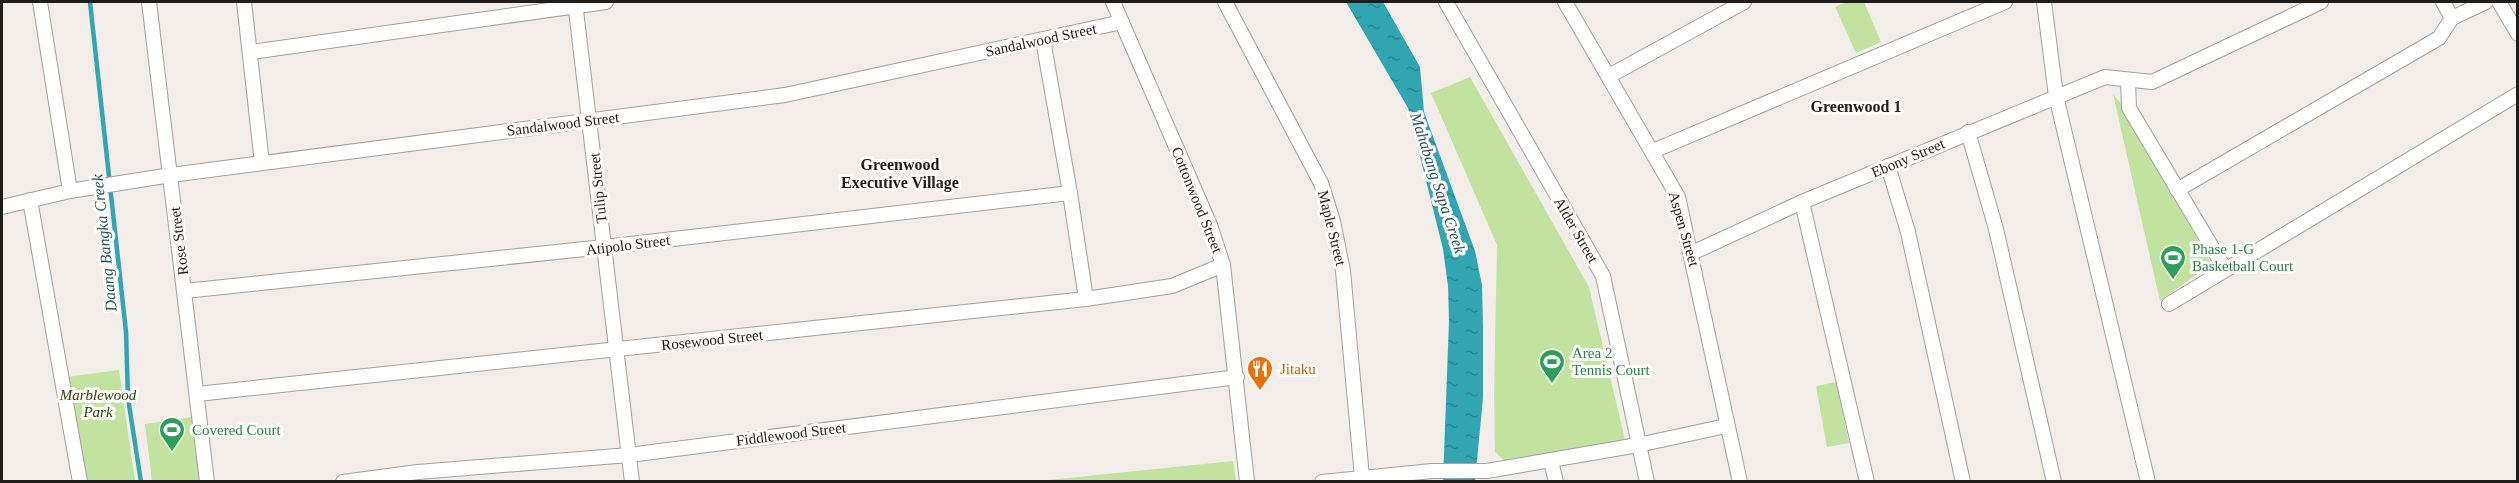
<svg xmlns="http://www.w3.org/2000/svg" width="2519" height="483" font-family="'Times New Roman',serif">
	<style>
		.green { fill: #c2e2a0 }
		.water { fill: url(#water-ripples) }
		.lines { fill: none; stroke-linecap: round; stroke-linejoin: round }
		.stream { stroke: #31a6b2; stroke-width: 4.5 }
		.street-casing { stroke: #a5a09d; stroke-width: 16 }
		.street { stroke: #fff; stroke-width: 14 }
		.labels { text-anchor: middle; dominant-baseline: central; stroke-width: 6; stroke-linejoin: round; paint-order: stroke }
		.street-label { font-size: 15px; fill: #1f1d1c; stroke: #fefbf9 }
		.leisure-label { font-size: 15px; fill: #27864d; stroke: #fefbf9; text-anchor: start }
		.food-label { font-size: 15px; fill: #c56008; stroke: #fefbf9; text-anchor: start }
		.park-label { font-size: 15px; font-style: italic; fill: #2e4210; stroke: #fefbf9 }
		.neighbourhood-label { font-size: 16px; font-weight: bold; fill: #1f1d1c; stroke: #fefbf9 }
		.water-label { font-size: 16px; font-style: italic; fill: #27575c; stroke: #fefbf9 }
	</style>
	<defs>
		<pattern id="water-ripples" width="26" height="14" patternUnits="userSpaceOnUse" patternTransform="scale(1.5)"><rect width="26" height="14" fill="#31a6b2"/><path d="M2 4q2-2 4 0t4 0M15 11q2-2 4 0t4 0" fill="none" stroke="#298790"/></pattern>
	</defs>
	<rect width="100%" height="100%" fill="#f3edea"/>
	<!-- green -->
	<g class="green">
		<polygon points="1847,2 1864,2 1881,42 1856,53 1835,7"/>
		<polygon points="1470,77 1589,287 1625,440 1506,462 1495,452 1494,396 1497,245 1431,93"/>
		<polygon points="2113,94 2127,111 2211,264 2160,301"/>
		<polygon points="119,370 135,481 86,481 67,377"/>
		<polygon points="1836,382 1849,443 1827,447 1816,386"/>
		<polygon points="192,417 199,481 152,481 145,424"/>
		<polygon points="1233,461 1236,481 1039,481"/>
	</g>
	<!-- water -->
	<polygon class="water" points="1346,2 1383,2 1420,67 1424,112 1475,251 1482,285 1483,326 1483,398 1475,481 1443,481 1449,321 1448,286 1443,249 1408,108"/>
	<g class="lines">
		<!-- stream -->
		<polyline class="stream" points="90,2 126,332 128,398 141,482"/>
		<defs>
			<g id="street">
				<polyline points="40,2 70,191"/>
				<polyline points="149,2 207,482"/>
				<polyline points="244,2 262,163"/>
				<polyline points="575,2 632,482"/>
				<polyline points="1113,2 1210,225 1223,265 1247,482"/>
				<polyline points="1225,2 1321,183 1333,221 1343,271 1362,477"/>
				<polyline points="1446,2 1603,276 1647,482"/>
				<polyline points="1565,2 1678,197 1740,482"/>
				<polyline points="2044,2 2056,96 2148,482"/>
				<polyline points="2443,2 2452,18"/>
				<polyline points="2499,2 2518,34"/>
				<polyline points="1043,40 1070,193 1086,299"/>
				<polyline points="251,52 606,2"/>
				<polyline points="1609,76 1744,2"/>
				<polyline points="2128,80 2129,108 2225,269"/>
				<polyline points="1968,132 1996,229 2054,482"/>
				<polyline points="1653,151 2005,2"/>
				<polyline points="1888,166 1908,232 1963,482"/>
				<polyline points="2177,190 2439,38 2452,18 2486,2"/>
				<polyline points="30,200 80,482"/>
				<polyline points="1802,202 1867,482"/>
				<polyline points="2,207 70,191 171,175 785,95 1122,22"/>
				<polyline points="1692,253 1802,202 2105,77 2152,82 2321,2"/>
				<polyline points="185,291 604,247 1070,193"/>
				<polyline points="2169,304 2518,94"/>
				<polyline points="197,394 1086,299 1172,286 1223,265"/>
				<polyline points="1551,461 1556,482"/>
				<polyline points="343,482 418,472 629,455 1237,377"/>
				<polyline points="1322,482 1432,471 1487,471 1638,445 1726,426"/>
			</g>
		</defs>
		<!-- street casing -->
		<use href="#street" class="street-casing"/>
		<!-- street -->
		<use href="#street" class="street"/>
	</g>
	<!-- icons -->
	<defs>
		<symbol id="stadium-pin" viewBox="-11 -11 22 30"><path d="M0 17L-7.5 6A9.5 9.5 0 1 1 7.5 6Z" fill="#2e9e5b" stroke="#fefbf9"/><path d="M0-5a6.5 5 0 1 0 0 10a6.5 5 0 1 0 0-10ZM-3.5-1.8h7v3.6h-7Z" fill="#fff"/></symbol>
		<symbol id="restaurant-pin" viewBox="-11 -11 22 30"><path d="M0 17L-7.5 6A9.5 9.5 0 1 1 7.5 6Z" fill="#e8710a" stroke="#fefbf9"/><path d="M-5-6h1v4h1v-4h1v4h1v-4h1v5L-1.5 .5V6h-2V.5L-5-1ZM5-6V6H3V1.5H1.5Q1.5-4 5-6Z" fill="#fff"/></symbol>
	</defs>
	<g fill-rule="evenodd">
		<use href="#stadium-pin" x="2158" y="243" width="30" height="40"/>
		<use href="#stadium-pin" x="1537" y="347" width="30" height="40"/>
		<use href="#restaurant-pin" x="1245" y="354" width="30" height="40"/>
		<use href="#stadium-pin" x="157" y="415" width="30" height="40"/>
	</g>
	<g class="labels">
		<!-- street labels -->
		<g class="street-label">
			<text transform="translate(1041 40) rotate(-12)">Sandalwood Street</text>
			<text transform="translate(563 124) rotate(-7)">Sandalwood Street</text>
			<text transform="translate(1908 158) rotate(-23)">Ebony Street</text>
			<text transform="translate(598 188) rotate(-96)">Tulip Street</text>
			<text transform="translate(1197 200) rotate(68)">Cottonwood Street</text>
			<text transform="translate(1332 228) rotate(76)">Maple Street</text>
			<text transform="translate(1684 229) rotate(74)">Aspen Street</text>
			<text transform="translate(1576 230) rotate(60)">Alder Street</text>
			<text transform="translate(179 241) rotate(-97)">Rose Street</text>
			<text transform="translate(628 245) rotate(-7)">Atipolo Street</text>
			<text transform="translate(712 340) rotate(-6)">Rosewood Street</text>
			<text transform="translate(791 434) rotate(-7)">Fiddlewood Street</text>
		</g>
		<!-- leisure labels -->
		<g class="leisure-label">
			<text x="2192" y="249">Phase 1-G<tspan x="2192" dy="17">Basketball Court</tspan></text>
			<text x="1572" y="353">Area 2<tspan x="1572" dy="17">Tennis Court</tspan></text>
			<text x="192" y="430">Covered Court</text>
		</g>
		<!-- food labels -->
		<g class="food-label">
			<text x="1280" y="369">Jitaku</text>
		</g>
		<!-- park labels -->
		<g class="park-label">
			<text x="98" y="395">Marblewood<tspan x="98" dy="17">Park</tspan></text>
		</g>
		<!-- neighbourhood labels -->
		<g class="neighbourhood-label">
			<text x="1856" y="106">Greenwood 1</text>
			<text x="900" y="164">Greenwood<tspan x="900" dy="18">Executive Village</tspan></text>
		</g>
		<!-- water labels -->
		<g class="water-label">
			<text transform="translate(1438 183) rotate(72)">Mahabang Sapa Creek</text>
			<text transform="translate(104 243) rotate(-96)">Daang Bangka Creek</text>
		</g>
	</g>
	<!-- border -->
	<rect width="2519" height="483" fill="none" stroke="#1f1d1c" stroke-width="6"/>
</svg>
